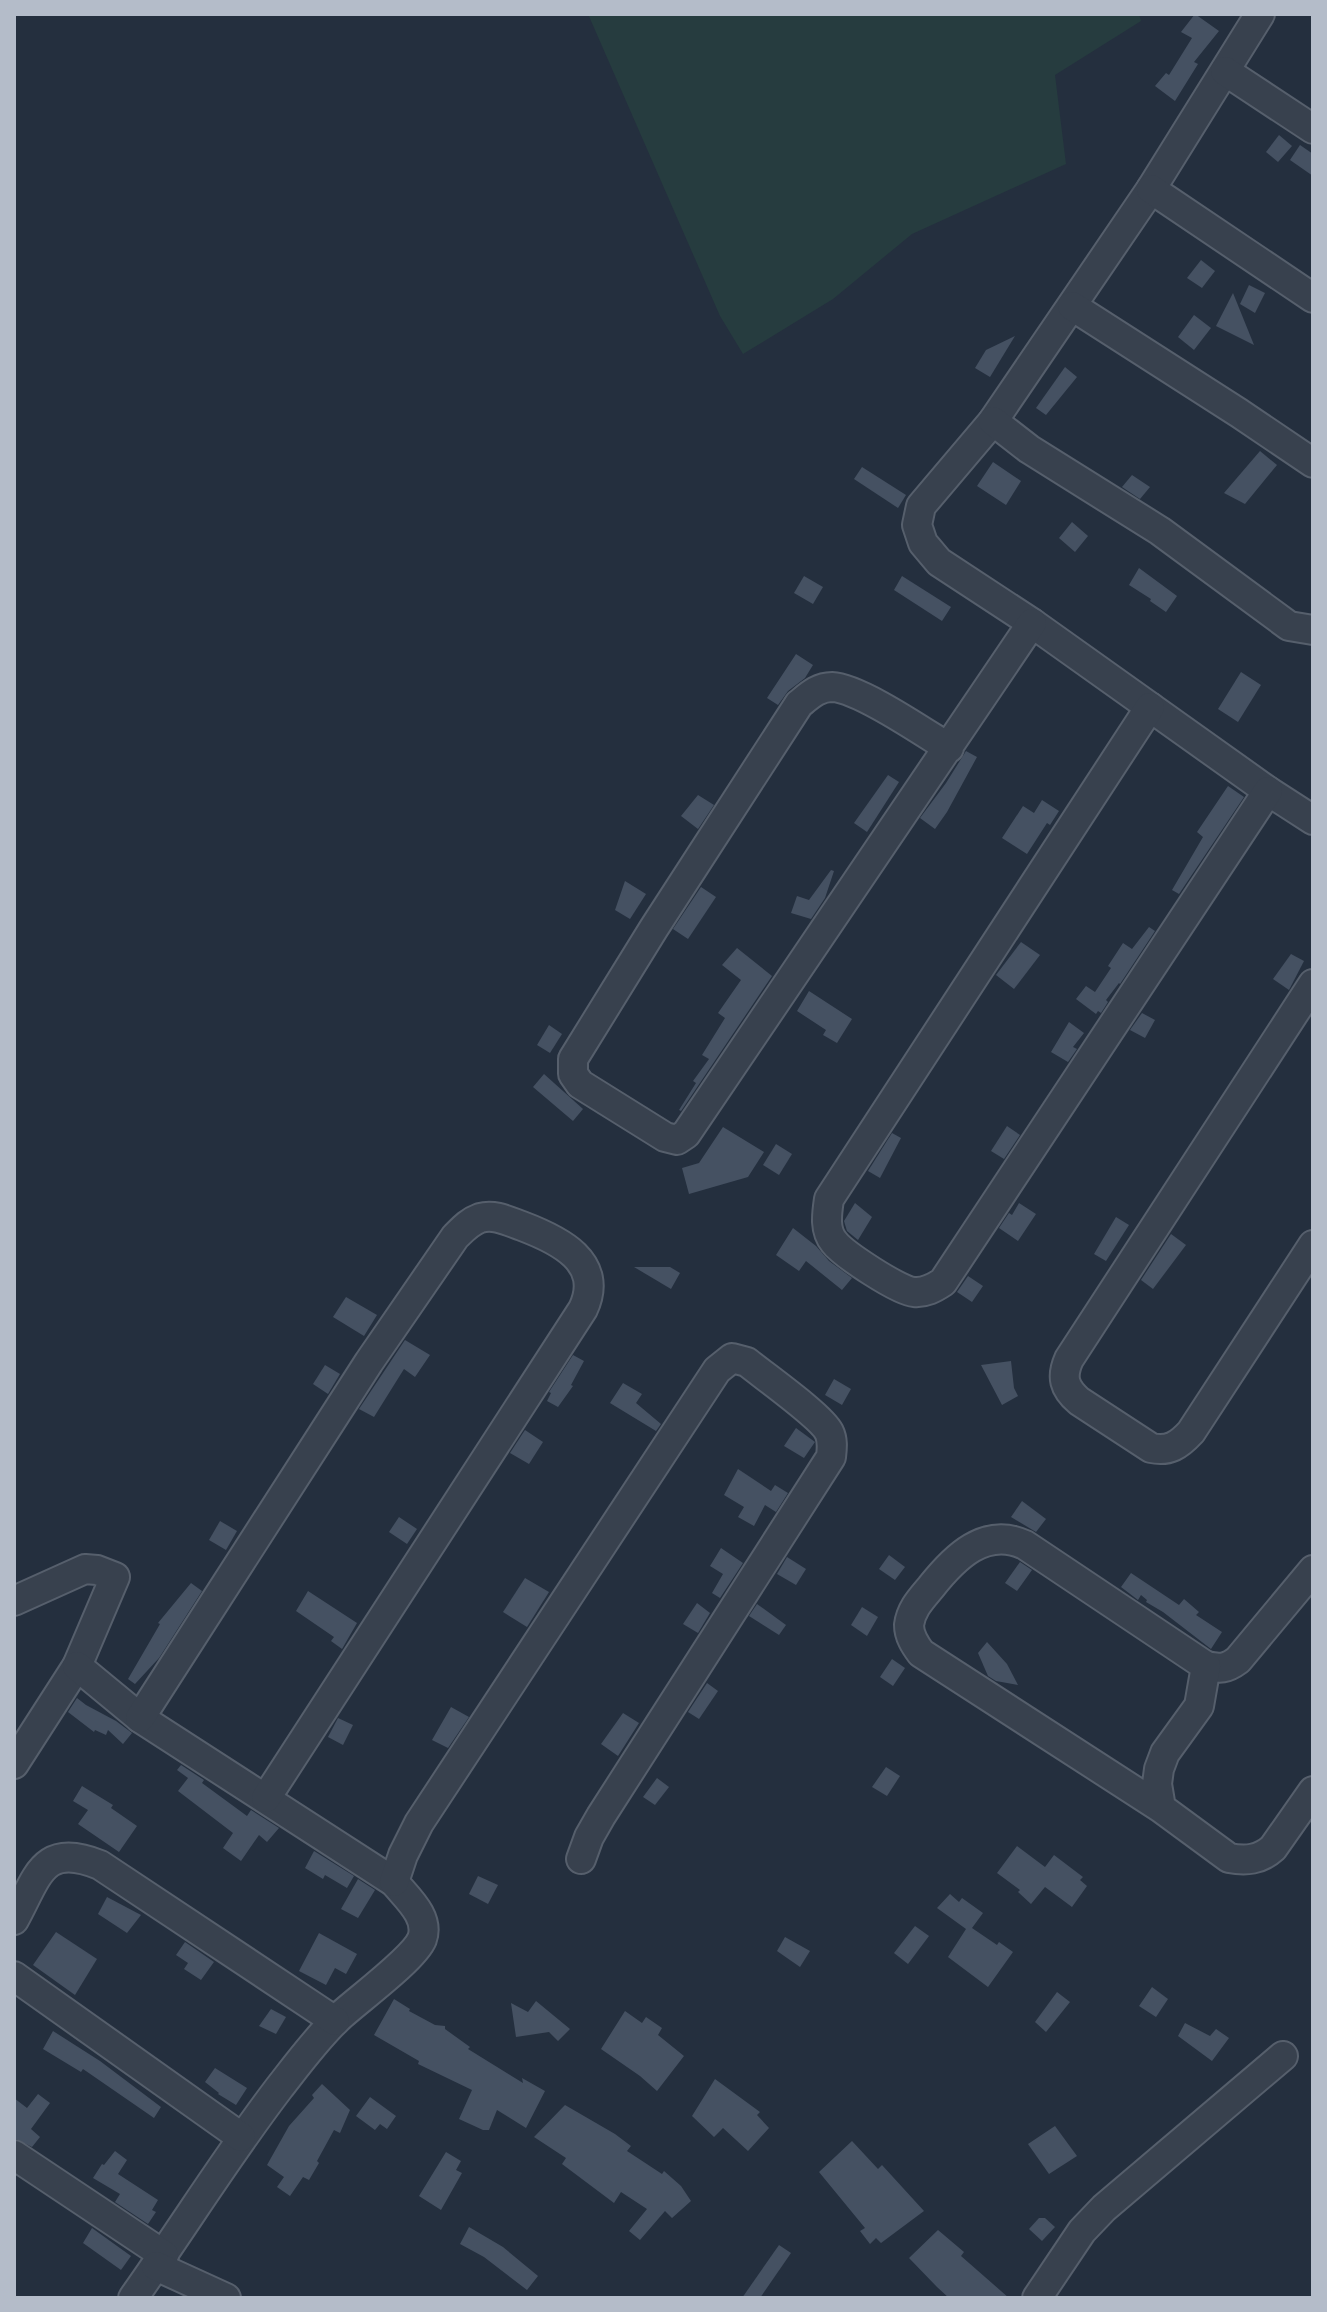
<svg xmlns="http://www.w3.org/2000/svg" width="1327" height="2312" font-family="Roboto,sans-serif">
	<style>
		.green { fill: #263c3f }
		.building { fill: #455162 }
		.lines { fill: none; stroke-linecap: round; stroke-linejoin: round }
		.minor-casing { stroke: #565f6c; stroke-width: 32 }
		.minor { stroke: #38414e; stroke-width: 28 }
	</style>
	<rect width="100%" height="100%" fill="#242f3e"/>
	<!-- green -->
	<polygon class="green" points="588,14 1139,14 1141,21 1055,75 1066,164 912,234 833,299 743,354 720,316"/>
	<!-- building -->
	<g class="building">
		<polygon points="1195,14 1219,31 1194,62 1198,64 1175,101 1155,86 1166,73 1169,75 1192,38 1181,32"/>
		<polygon points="1279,135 1292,146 1278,162 1266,152"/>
		<polygon points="1300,145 1313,154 1313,176 1290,160"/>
		<polygon points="1201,260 1215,271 1202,288 1187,278"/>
		<polygon points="1249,285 1265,293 1255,313 1240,304"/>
		<polygon points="1233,293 1254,345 1216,326"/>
		<polygon points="1194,315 1211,328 1194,350 1178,337"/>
		<polygon points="1015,336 990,377 975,368 986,350"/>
		<polygon points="1065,367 1077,377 1046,415 1036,408"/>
		<polygon points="1260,451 1277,465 1245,504 1224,493"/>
		<polygon points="993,462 1021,481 1006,505 977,486"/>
		<polygon points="862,467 906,495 898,508 854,479"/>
		<polygon points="1132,475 1150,487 1140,499 1122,487"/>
		<polygon points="1072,522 1088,536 1075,552 1059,538"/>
		<polygon points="1139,568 1177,596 1166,612 1150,601 1151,599 1129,585"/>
		<polygon points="804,576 823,587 813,604 794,593"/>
		<polygon points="902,576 951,607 942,621 894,590"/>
		<polygon points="796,654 813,665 805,678 788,691 778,705 767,698"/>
		<polygon points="1241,672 1261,685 1238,722 1218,709"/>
		<polygon points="966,751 977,757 947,812 935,829 920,818 946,783"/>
		<polygon points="888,775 899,782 867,832 854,823"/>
		<polygon points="1228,786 1244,797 1179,894 1172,890 1203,837 1197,832"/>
		<polygon points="698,795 714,805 698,829 681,816"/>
		<polygon points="1042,800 1059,811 1050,825 1047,823 1027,854 1002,838 1023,806 1034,813"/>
		<polygon points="831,870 834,871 825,898 811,919 791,913 797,896 809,900"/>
		<polygon points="625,881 646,894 630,919 615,910"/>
		<polygon points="701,887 716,897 688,939 673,929"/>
		<polygon points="1149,927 1155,931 1120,984 1119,983 1106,1000 1108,1002 1101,1013 1098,1011 1096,1014 1076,999 1086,986 1095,992 1111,968 1108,966 1123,943 1132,949"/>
		<polygon points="1021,942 1040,955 1014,989 996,975"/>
		<polygon points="737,948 772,976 681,1111 679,1110 696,1083 693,1081 709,1059 702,1055 725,1018 718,1013 741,980 722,965"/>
		<polygon points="1291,954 1304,961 1289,990 1273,979"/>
		<polygon points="809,991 852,1019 837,1043 823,1035 826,1030 797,1011"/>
		<polygon points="1142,1013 1155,1020 1145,1038 1130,1030"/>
		<polygon points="1069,1022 1084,1033 1073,1047 1077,1049 1068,1062 1051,1052"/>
		<polygon points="549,1025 562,1034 550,1053 537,1045"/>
		<polygon points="544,1074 583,1109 573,1121 533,1087"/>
		<polygon points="1007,1126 1020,1135 1004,1159 991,1151"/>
		<polygon points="723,1127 764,1152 748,1177 689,1194 682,1168 699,1163"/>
		<polygon points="892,1133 901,1138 880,1178 868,1171"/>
		<polygon points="776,1144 792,1154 779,1175 763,1165"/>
		<polygon points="855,1203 872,1217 858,1240 847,1231 844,1221"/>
		<polygon points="1019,1203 1036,1214 1018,1241 999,1228 1009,1213 1012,1215"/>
		<polygon points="1116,1217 1129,1225 1106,1261 1094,1254"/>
		<polygon points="793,1228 816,1246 829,1261 852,1278 842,1290 806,1261 799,1271 776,1255"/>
		<polygon points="1171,1234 1186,1245 1153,1289 1141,1280"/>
		<polygon points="634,1267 670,1267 680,1273 671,1289"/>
		<polygon points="968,1276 983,1286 972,1302 957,1292"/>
		<polygon points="346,1297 377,1315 364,1336 333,1317"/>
		<polygon points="405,1340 430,1355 415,1377 404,1369 374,1417 359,1409"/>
		<polygon points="573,1355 584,1361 571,1385 573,1386 558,1407 547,1401 551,1393 549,1392"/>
		<polygon points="1011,1361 1014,1388 1018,1396 1002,1405 981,1365"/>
		<polygon points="325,1365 340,1374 328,1394 313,1384"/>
		<polygon points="834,1379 851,1389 842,1405 825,1395"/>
		<polygon points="623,1383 642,1394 636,1403 661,1424 656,1431 610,1403"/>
		<polygon points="796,1428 815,1442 804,1458 784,1446"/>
		<polygon points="525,1430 543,1442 529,1464 510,1453"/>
		<polygon points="738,1469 771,1491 775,1485 788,1493 776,1512 765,1505 754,1526 738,1517 744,1507 724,1495"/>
		<polygon points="1022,1501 1046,1519 1036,1532 1011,1517"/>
		<polygon points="399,1517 417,1529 407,1544 389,1532"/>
		<polygon points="220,1521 237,1531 226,1550 209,1540"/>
		<polygon points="721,1548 743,1563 720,1598 712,1593 723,1574 710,1566"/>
		<polygon points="889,1555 905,1567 895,1580 879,1569"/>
		<polygon points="787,1557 806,1569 796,1585 777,1574"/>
		<polygon points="1020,1562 1032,1570 1017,1591 1005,1583"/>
		<polygon points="1131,1573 1179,1605 1184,1599 1199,1612 1196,1615 1222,1632 1211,1649 1163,1612 1146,1602 1147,1600 1141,1595 1138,1600 1121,1587"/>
		<polygon points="525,1578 549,1592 527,1627 503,1612"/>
		<polygon points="191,1583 202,1591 159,1658 135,1684 128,1679 160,1624 158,1623"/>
		<polygon points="308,1591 357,1623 342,1649 331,1641 334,1637 296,1611"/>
		<polygon points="697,1603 710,1613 698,1633 683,1624"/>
		<polygon points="757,1604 786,1625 779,1635 749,1616"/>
		<polygon points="862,1607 878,1617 867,1636 851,1625"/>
		<polygon points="987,1642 1007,1664 1018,1685 996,1681 988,1676 978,1653"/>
		<polygon points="892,1659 905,1668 893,1686 880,1677"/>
		<polygon points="707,1683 718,1691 699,1719 688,1712"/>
		<polygon points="77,1698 86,1705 116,1721 132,1733 123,1744 108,1730 106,1735 95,1730 94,1732 68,1712"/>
		<polygon points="451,1707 469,1717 448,1748 432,1740"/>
		<polygon points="623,1713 639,1723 618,1756 601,1744"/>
		<polygon points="338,1718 353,1725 343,1745 328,1737"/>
		<polygon points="181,1765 204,1780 202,1783 247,1816 251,1810 279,1828 267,1842 259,1835 241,1861 223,1848 233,1833 178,1791 188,1778 177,1770"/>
		<polygon points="886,1767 900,1776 887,1796 872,1787"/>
		<polygon points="657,1778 669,1787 655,1805 643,1797"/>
		<polygon points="82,1786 113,1805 111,1808 137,1826 119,1852 78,1824 88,1810 73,1801"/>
		<polygon points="1017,1846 1045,1867 1054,1855 1083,1877 1080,1880 1087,1886 1072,1907 1045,1887 1031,1904 1018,1892 1020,1890 997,1873"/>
		<polygon points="314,1851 354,1876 347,1888 325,1875 323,1879 305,1868"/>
		<polygon points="478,1876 498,1885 488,1904 469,1894"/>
		<polygon points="358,1879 375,1890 358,1918 341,1909"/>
		<polygon points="950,1894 959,1902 962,1898 983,1913 972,1928 997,1945 999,1942 1013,1952 988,1987 948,1957 966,1929 937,1908"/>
		<polygon points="107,1897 141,1915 127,1933 98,1914"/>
		<polygon points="915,1926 929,1936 908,1964 894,1953"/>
		<polygon points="56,1932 97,1959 75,1995 33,1965"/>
		<polygon points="319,1933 357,1954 346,1974 335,1968 326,1985 299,1971"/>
		<polygon points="785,1937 810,1951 800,1967 777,1951"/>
		<polygon points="185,1942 214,1962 201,1980 184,1969 188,1963 176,1955"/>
		<polygon points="1152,1987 1168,1999 1156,2017 1139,2006"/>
		<polygon points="1057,1992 1070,2002 1046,2032 1035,2022"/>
		<polygon points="394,1999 410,2009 409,2011 435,2025 445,2026 445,2029 470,2047 468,2049 523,2083 522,2078 545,2091 526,2128 497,2110 489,2130 483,2130 459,2119 472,2090 418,2064 419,2061 374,2035"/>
		<polygon points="536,2001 570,2029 558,2041 549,2032 516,2037 511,2003 528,2012"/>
		<polygon points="271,2009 286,2017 276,2034 259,2026"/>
		<polygon points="625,2011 642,2023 646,2017 662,2028 658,2035 684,2056 657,2091 640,2076 601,2049"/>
		<polygon points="1185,2023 1210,2036 1216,2029 1229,2038 1212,2061 1178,2036"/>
		<polygon points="53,2031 100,2061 161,2107 154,2118 83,2069 81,2072 43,2049"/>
		<polygon points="215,2068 247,2088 236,2105 218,2094 219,2093 205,2082"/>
		<polygon points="715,2079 760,2112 757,2115 769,2128 748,2151 723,2128 714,2137 692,2116"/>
		<polygon points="322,2084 350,2110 340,2133 334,2130 317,2161 319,2163 309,2180 303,2177 290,2196 277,2187 284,2177 267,2165 289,2126 314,2098 312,2095"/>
		<polygon points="38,2094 50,2103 31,2129 40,2137 32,2147 14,2138 14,2098 27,2108"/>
		<polygon points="370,2097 396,2116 387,2129 380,2124 375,2130 356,2116"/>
		<polygon points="565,2105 615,2134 631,2146 627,2151 662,2174 664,2171 681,2186 691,2201 672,2218 665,2211 640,2240 629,2231 647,2209 621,2192 614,2203 562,2164 566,2158 534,2137"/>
		<polygon points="1055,2126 1077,2156 1049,2174 1028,2144"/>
		<polygon points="852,2141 878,2169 882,2165 924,2211 881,2243 876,2238 870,2244 860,2231 865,2228 819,2172"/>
		<polygon points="115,2151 127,2160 118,2174 158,2200 152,2210 156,2212 148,2224 115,2202 120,2194 93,2178 102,2164 104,2165"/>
		<polygon points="446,2152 461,2161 456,2170 462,2173 441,2210 419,2196"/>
		<polygon points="1039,2218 1045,2218 1055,2227 1042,2241 1029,2229"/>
		<polygon points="469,2227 503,2247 538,2276 527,2290 484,2257 460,2244"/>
		<polygon points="92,2228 131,2256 121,2270 83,2243"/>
		<polygon points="938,2230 964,2252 961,2256 1009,2298 949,2298 937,2287 909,2258"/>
		<polygon points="779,2245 791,2253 760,2298 742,2298"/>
	</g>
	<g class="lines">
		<defs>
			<g id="minor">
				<polyline points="1260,14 1151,189 993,421 921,506 917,525 923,543 939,562 1032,623 1268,791 1313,820"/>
				<polyline points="1225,71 1313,129"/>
				<polyline points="1151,189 1313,298"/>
				<polyline points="1072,306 1239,413 1313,463"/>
				<polyline points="993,421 1029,449 1160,531 1289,626 1313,630"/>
				<path d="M1150,707L829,1199C827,1213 824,1230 834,1242C843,1254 899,1291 914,1292C925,1293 934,1288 943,1282L1268,791"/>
				<path d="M949,748C923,732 859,688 832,687C818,687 809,696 799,704L654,928L573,1059V1074L580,1084L665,1137L677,1140L686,1134L1032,623"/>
				<path d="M1313,984L1069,1359C1061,1377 1064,1388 1079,1401L1151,1448C1169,1452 1179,1445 1191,1432L1313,1245"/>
				<polyline points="14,1601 85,1569 97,1570 115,1577 77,1666 14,1764"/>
				<path d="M77,1666L140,1718L394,1882C407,1898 430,1917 422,1939C414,1959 356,2001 338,2018C316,2039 297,2065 279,2088C227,2156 182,2229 133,2298"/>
				<path d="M1206,1666C1220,1669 1226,1669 1238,1660L1313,1570"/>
				<path d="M140,1718L369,1362L455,1237C463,1229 469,1222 480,1218C495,1214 508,1221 522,1226C559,1240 605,1262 583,1309L266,1798"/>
				<path d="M1161,1808L1157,1784L1159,1769L1165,1753L1199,1706L1206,1666L1025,1545C985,1526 954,1558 931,1587C921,1599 911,1609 909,1625C909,1636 915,1645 921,1653L1161,1808L1229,1858C1246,1861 1260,1860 1273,1848L1313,1791"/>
				<path d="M394,1882L403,1855L419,1823L717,1370L732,1358L747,1362C764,1376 821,1416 829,1432C833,1440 832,1448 831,1457L601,1816L589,1837L581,1859"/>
				<path d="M14,1920C38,1877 42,1841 100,1865L335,2021"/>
				<polyline points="14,1976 241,2137"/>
				<polyline points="14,2155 164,2255"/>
				<polyline points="156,2266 226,2298"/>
				<polyline points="1037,2298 1082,2231 1104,2208 1283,2056"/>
			</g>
		</defs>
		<!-- minor casing -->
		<use href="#minor" class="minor-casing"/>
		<!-- minor -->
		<use href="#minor" class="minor"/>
	</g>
	<!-- border -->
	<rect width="1327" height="2312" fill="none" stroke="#b4bcc9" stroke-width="32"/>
</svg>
